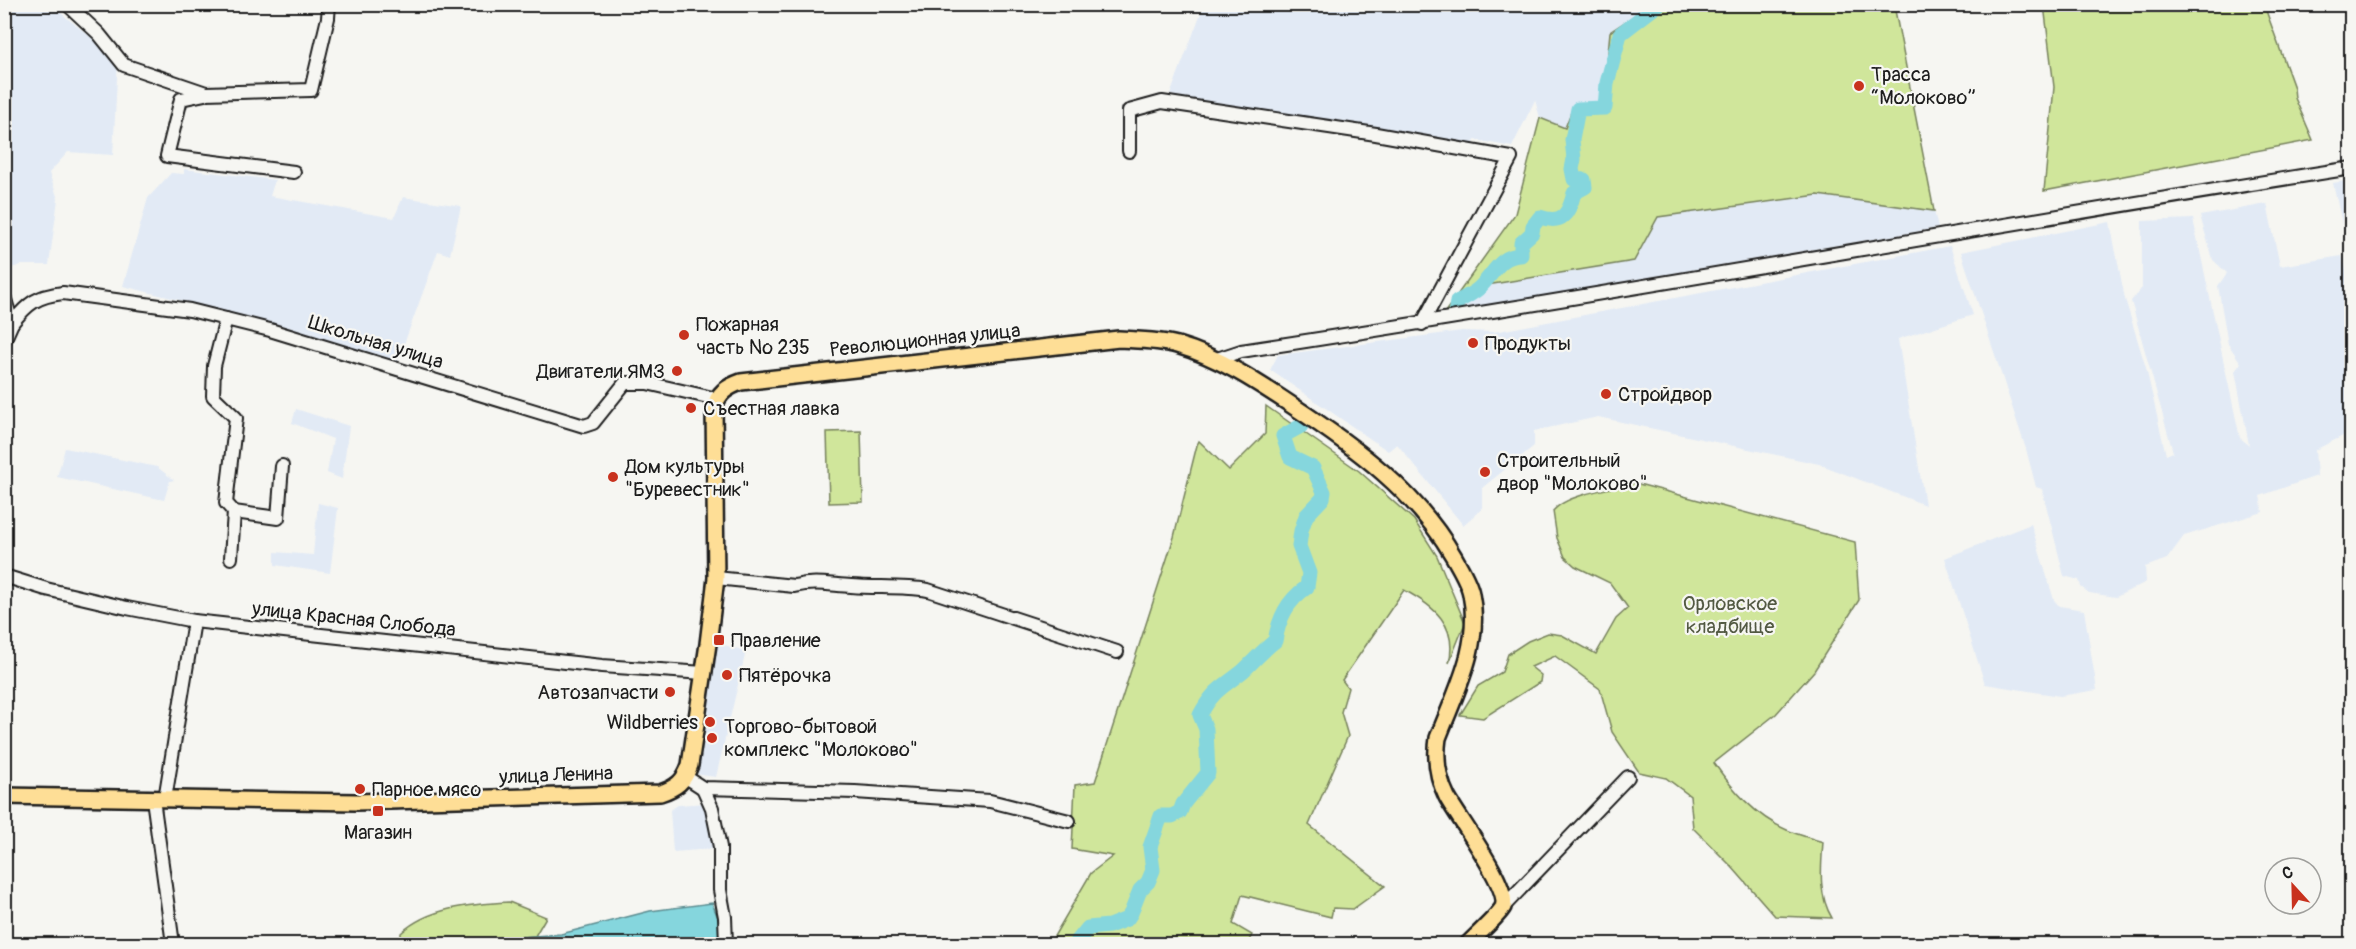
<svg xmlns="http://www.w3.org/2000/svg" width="2356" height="949" font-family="Pangolin,sans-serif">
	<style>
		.built { fill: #e2eaf5 }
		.green { fill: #d0e69b; stroke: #76815c; stroke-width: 1.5 }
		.water { fill: #85d6dd; stroke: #5b8c90; stroke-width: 1.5 }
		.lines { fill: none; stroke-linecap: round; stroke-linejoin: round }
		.river { stroke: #85d6dd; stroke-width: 15 }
		.minor-casing { stroke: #1c1c1c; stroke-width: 16 }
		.major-casing { stroke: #1c1c1c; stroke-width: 20 }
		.minor { stroke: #f6f6f2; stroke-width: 12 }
		.major { stroke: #fede96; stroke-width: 15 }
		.poi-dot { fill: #c8321e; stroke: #f6f6f2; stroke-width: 2 }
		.labels { text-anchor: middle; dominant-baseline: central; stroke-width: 4.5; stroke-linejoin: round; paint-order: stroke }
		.poi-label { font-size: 20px; fill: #1c1c1c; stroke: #f6f6f2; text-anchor: start }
		.street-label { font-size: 20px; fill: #1c1c1c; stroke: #f6f6f2 }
		.park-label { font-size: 20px; fill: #525942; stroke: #f6f6f2 }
	</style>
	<rect width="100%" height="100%" fill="#f6f6f2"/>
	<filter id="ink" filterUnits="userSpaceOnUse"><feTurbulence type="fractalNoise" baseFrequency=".0167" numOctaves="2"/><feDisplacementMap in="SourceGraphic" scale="12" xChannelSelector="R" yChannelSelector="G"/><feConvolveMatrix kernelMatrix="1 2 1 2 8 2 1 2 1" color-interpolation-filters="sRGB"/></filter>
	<g filter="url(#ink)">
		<!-- built -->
		<g class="built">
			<polygon points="4,5 51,5 118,59 113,155 68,152 49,173 58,199 49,265 21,265 5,270"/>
			<polygon points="1204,5 1650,5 1610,32 1603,106 1565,128 1540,118 1535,100 1512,147 1475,140 1473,147 1170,95"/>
			<polygon points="184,169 275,180 270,196 394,218 403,197 461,206 450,255 438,251 396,366 236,314 123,286 148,198 171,173 184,174"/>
			<polygon points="2351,180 2352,180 2351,263 2333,183"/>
			<polygon points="1818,195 1934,211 1938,228 1462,309 1461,302 1487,285 1634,261 1658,217"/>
			<polygon points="2267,204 2280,266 2342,256 2351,287 2351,432 2315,450 2317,476 2260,496 2263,512 2184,536 2167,559 2145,567 2146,582 2116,597 2089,593 2081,587 2079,580 2064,576 2042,489 2036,487 2026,449 1961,252 2110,222 2125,299 2146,368 2166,455 2173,452 2131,301 2142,288 2142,221 2193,219 2240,438 2249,445 2235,371 2241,363 2228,344 2218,286 2227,273 2213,260 2200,216"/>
			<polygon points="1950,246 1973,315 1898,339 1925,505 1819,464 1598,417 1534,431 1534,446 1482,488 1482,509 1463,525 1397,444 1388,451 1270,370 1278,355 1462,331 1494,332"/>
			<polygon points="296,409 349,426 342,479 327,473 333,439 292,423"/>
			<polygon points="65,448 157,467 174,480 170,481 164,500 57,477"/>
			<polygon points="318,503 338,508 330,573 275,565 275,552 313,555"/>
			<polygon points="2031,524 2054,600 2059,606 2084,610 2097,690 2060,696 1985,684 1945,558"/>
			<polygon points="713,642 746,651 716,777 694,774"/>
			<polygon points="706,803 710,821 712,849 673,852 670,810 678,805"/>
		</g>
		<!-- green -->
		<g class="green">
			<polygon points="1650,5 1894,5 1934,211 1818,195 1658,217 1634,261 1487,285 1445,312 1515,214 1540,118 1565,128 1574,104 1603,106 1610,32"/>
			<polygon points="2044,5 2264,5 2294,88 2295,98 2313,140 2044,191 2054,87"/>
			<path d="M1266,406L1359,471L1414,520L1437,556L1465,623L1449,663C1458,625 1434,606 1404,590L1342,680L1348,688L1341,712L1348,736L1309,825L1385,886L1353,909L1333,908L1331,917L1242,895L1233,924L1252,935L1247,944H1052L1053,938L1091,873L1113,856L1072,849L1075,785L1095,782L1174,537L1197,445L1199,441L1229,470L1265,434Z"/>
			<polygon points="861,431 863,502 829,503 827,432"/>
			<path d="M1635,483L1855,542L1859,600L1814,671L1776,714L1714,763C1733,790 1755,816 1787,830C1798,835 1811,838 1823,842C1821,868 1818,895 1832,918L1775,916L1732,867L1693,828L1690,796L1666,778L1639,772L1612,732L1600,689L1555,656L1531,667L1541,675L1540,682L1483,718L1460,715L1478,686L1502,672L1508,654L1528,641L1548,633L1562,635L1596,654L1616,619L1628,608L1610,583L1575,566L1565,557L1557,538L1553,511C1566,494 1614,488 1635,483Z"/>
			<path d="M509,902L546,917L535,936L484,940L487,944H401V933C429,907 472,904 509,902Z"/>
		</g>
		<!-- water -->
		<polygon class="water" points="712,903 720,923 720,944 487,944 483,940 561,934 650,911"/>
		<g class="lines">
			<!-- river -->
			<g class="river">
				<path d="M1455,313L1457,302C1464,298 1472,294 1478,289C1493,276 1499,255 1521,255V243L1532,233L1533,226L1540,217C1563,225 1569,213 1574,193L1585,187L1584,180L1574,179L1572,169L1574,159L1572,140L1578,109L1605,108L1607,83L1620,34L1659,4"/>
				<path d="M1075,944L1088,928L1109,926L1127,919L1131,913L1140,890L1148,882L1153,870L1150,847L1161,816H1172L1180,812L1183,804L1208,773L1206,729L1200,715C1214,689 1222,688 1243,671C1254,661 1263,650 1275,641C1279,618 1287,601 1307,587L1309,573L1299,546L1301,531L1306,516L1323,498L1324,492L1313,468L1290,457L1283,436L1301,426"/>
			</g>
			<defs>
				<g id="minor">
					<polyline points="67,4 99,34 124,65 206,93 311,90 328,18 329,4"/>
					<polyline points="205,94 181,99 167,156 294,172"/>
					<polyline points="1129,151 1129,111 1162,102 1376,134 1511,158 1422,324"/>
					<polyline points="4,296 12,323 4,341"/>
					<polyline points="226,319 214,366 213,396 236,418 226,503 234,512 231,558"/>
					<path d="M12,323C28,303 37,296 63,293L190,310L270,330L584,426L593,423L625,383H647L717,399"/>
					<path d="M1214,360L1241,351C1612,295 1981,226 2352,168"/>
					<polyline points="234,512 278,518 282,466"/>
					<polyline points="4,576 46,589 127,608 194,621 602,666 704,673"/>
					<path d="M716,578L794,586C814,581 831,585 851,586C877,588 902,586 928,590L1117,652"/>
					<polyline points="686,777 703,788 855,792 990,801 1069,821"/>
					<polyline points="703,788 712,808 720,847 720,890 725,917 726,944"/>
					<polyline points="153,799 173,944"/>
					<polyline points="165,799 194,621"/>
					<polyline points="1503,907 1628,777"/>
				</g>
				<path id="major" d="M4,796L356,802L660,793C676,788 684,782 690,765L708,644L716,578L714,408C718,393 727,387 741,382L1119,339C1138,340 1159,340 1177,345C1219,357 1257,382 1293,406C1355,447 1417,492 1454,557C1460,568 1469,582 1471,594C1482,645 1455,693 1438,738C1435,758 1438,779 1447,797C1457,816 1511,888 1503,907C1499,915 1476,936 1468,944"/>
			</defs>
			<!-- minor casing -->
			<use href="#minor" class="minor-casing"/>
			<!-- major casing -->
			<use href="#major" class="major-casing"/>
			<!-- minor -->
			<use href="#minor" class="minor"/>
			<!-- major -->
			<use href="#major" class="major"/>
		</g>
	</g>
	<!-- markers -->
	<g class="poi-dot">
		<circle cx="1859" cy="86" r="6"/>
		<circle cx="684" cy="335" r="6"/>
		<circle cx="1473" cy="343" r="6"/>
		<circle cx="677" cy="371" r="6"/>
		<circle cx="1606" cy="394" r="6"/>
		<circle cx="691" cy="408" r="6"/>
		<circle cx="1485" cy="472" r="6"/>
		<circle cx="613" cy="477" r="6"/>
		<rect x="713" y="634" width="12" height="12" rx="3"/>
		<circle cx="727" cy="675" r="6"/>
		<circle cx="670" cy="692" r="6"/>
		<circle cx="710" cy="722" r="6"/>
		<circle cx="712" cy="738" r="6"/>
		<circle cx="360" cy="789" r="6"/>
		<rect x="372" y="805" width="12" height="12" rx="3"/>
	</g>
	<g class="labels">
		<!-- poi labels -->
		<g class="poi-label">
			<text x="1871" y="74">Трасса<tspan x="1871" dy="23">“Молоково”</tspan></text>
			<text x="696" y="324">Пожарная<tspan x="696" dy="23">часть № 235</tspan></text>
			<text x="1485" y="343">Продукты</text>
			<text x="665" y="371" text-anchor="end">Двигатели ЯМЗ</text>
			<text x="1618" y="394">Стройдвор</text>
			<text x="703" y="408">Съестная лавка</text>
			<text x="1497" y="460">Строительный<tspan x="1497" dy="23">двор "Молоково"</tspan></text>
			<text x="625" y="466">Дом культуры<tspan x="625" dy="23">"Буревестник"</tspan></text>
			<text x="731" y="640">Правление</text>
			<text x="739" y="675">Пятёрочка</text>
			<text x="658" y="692" text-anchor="end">Автозапчасти</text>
			<text x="698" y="722" text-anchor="end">Wildberries</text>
			<text x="724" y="726">Торгово-бытовой<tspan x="724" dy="23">комплекс "Молоково"</tspan></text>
			<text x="372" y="789">Парное мясо</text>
			<text x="378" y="832" text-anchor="middle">Магазин</text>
		</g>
		<!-- street labels -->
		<g class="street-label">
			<text transform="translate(925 340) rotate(-6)">Революционная улица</text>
			<text transform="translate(376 342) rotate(17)">Школьная улица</text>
			<text transform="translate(354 619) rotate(6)">улица Красная Слобода</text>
			<text transform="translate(556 775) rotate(-2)">улица Ленина</text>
		</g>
		<!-- park labels -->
		<g class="park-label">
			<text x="1730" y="603">Орловское<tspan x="1730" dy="23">кладбище</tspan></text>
		</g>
	</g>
	<!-- margin -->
	<rect width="2356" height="949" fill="none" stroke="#f6f6f2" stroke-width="24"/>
	<rect x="12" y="12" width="2332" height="925" fill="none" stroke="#1c1c1c" stroke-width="2" filter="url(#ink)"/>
	<!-- north arrow -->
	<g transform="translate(2293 886) rotate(338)"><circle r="28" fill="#f6f6f2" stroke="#9f9f9c" stroke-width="1.5"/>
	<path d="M0-4.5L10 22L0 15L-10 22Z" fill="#c8321e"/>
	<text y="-9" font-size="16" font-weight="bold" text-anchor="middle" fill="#1c1c1c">С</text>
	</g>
</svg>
